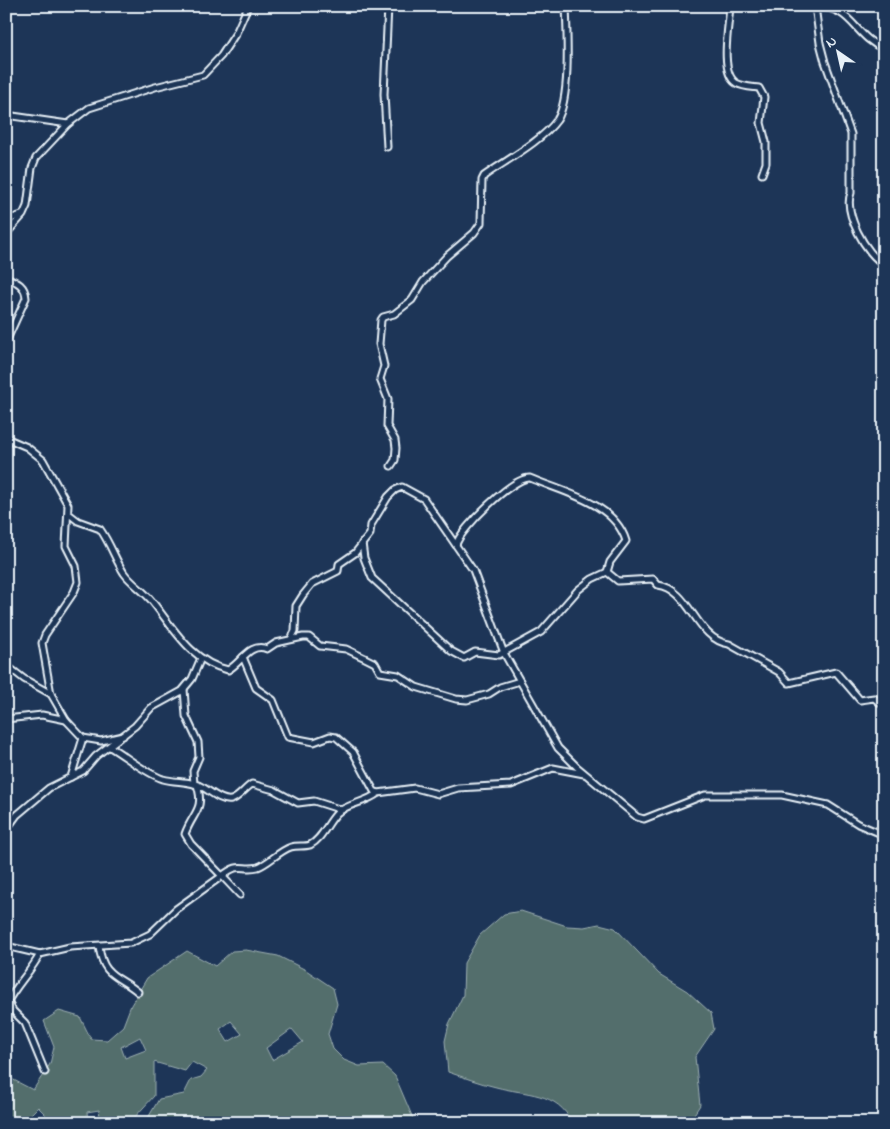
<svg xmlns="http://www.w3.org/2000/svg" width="890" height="1129" font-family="'Indie Flower',sans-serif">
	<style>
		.green { fill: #536e6c; stroke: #9eb0b2; fill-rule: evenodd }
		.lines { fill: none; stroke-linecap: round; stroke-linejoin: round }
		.minor-casing { stroke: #e8f1f8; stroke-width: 9 }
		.minor { stroke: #1d3557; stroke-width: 5 }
	</style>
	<rect width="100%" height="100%" fill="#1d3557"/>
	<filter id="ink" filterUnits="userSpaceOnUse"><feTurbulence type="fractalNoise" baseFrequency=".02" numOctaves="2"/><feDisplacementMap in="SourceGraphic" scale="10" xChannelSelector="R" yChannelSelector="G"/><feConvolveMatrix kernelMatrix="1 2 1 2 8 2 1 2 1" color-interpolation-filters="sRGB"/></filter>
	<g filter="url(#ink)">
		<!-- green -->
		<g class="green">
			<path d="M521,911L567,926L584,927L599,924L615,928L659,974L687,991L711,1013L714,1029L695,1057L700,1105L691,1119L681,1123H572C558,1091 525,1095 496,1087C479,1083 463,1077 448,1072L445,1041L449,1024L463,995L464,963L480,935L504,914Z"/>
			<path d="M246,950L278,956L306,970L333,988L337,1004L328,1034L333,1049L344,1060L359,1066L383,1065L395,1076L415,1123H145L159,1099L184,1094L191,1080L201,1077L207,1070L192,1062L185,1071L154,1062V1096L133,1119L141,1123H101L99,1110L87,1112L88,1123H39L46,1115L38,1107L27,1118L32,1123H6V1076L33,1090L50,1064L54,1047L44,1021L59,1011L80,1017L91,1039L107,1040L123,1026L131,1005L147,978L187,951L215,966L232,951ZM231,1021L242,1034L228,1042L220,1029ZM292,1029L303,1042L272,1060L266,1048ZM140,1037L146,1050L125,1058L121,1047Z"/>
		</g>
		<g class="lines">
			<defs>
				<g id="minor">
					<path d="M730,6C729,25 719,72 736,83C743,87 751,87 759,88L764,97L761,123L766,142V163L762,174"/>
					<path d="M815,6L820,43L825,62L851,134V193C843,212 866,255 884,264"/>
					<path d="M815,7C853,6 853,36 884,49"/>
					<polyline points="6,115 68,124"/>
					<polyline points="387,147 384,94 388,6"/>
					<polyline points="6,220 22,215"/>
					<polyline points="6,234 23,215 27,206 32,168 36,158 68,124 89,108 155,87 203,75 221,56 236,33 248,6"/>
					<path d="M6,277C17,282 25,285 26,298L6,342"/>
					<polyline points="6,438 27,447 43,460 68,505 66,546 76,566 78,582 74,592 45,635 42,643 51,694 66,720 83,738 101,741 123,736"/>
					<path d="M391,466L395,460L396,448L395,440L387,426L388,399L380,379L384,366L379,344L381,320L383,317L394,314L412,300L423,282L447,256L474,233L481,223L482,180L484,176C505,161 542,141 557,120C571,98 567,33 566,6"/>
					<path d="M69,514L78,521L100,529C110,543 115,559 124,573C131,583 143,590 151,600C173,627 191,662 228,670C242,662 250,642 267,649L276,643L303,637H309L320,646L346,649L365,658L375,663L380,672L398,675L416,687L456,699L467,700L489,694L500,687L520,681"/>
					<path d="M362,543L364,558L372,578L451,651L464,658L475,652L499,655L541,632L578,590L592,579L607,572L618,581L653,579L658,585C691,589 695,639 729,644L779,672L789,683L836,672L860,700L874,698L884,706"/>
					<path d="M456,545C460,529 513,477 530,478C562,492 614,502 626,541L610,562L607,572"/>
					<polyline points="291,639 295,631 296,606 303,595 312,584 338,571 339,564 355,553 370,534 371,525 388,497 395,490 402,487 424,499 473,570 504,653 558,748 577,767 637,817 644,819 705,795 782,795 828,805 858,824 884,835"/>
					<polyline points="243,657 256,688 273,700 288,737 314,742 330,736 336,737 353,752 374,791 378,793 415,788 438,794 458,788 511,785 553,768 584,774"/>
					<polyline points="6,665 24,679 51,694"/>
					<polyline points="184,689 186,716 198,742 199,757 193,771 194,784"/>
					<polyline points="6,719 42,715 66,720"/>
					<path d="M110,747C127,757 145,773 163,779C177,783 191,780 204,788C211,792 222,802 231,800C238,799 245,788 252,784L274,790L298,803L314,801L342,810"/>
					<polyline points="71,777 83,738"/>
					<polyline points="6,830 17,815 49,788 83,771 96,756 135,726 151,708 182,691 192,679 201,658"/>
					<path d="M240,895L222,876C240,861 242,871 258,867C269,863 279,851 291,847C297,845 304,847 310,845C323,838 327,823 337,813C348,803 366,803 378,793"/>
					<path d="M6,946L40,954L70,947L131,943L150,934L176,909L222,876L191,844L185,834C193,812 205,810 197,785"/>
					<path d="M99,946C103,978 118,975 138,992"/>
					<polyline points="8,1002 13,1011 25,1023 45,1072"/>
					<path d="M6,1005C15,986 30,973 40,954"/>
				</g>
			</defs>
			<!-- minor casing -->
			<use href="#minor" class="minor-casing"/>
			<!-- minor -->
			<use href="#minor" class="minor"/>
		</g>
	</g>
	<!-- margin -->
	<rect width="890" height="1129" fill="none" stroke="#1d3557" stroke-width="25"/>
	<rect x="12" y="12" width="865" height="1104" fill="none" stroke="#e8f1f8" stroke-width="2" filter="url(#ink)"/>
	<!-- north arrow -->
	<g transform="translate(838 52) rotate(326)" stroke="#1d3557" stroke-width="4" paint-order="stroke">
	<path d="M0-4L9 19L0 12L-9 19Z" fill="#e8f1f8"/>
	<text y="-8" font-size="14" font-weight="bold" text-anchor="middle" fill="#e8f1f8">N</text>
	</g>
</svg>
